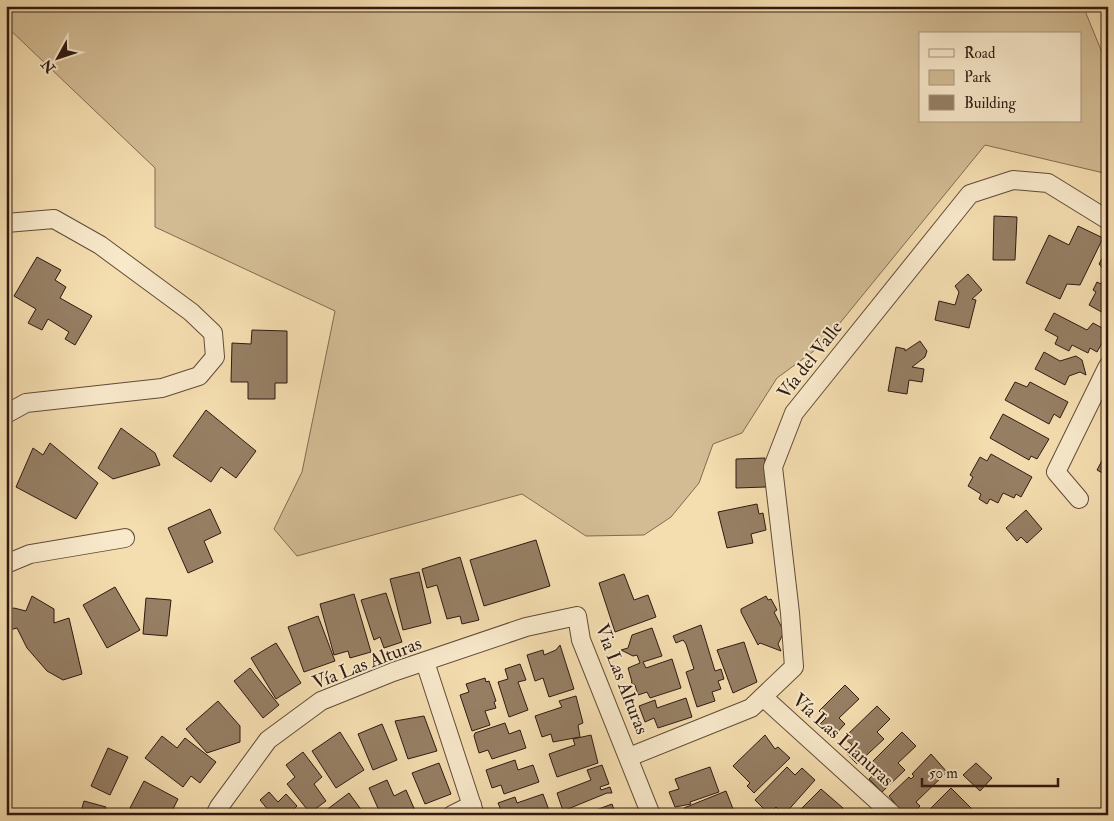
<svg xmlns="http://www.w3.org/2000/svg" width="1114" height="821" font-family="'IM FELL Double Pica',serif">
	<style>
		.green { fill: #d3bc94; stroke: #826b53; fill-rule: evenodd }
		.building { fill: #967f64; stroke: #301a12 }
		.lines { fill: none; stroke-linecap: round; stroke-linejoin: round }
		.street-casing { stroke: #614b39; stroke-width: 20 }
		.street { stroke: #f8e9cb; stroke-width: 18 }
		.labels { text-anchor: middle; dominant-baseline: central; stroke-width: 4; stroke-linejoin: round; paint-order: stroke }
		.street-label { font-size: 19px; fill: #301a12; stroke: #f8e9cb }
	</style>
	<rect width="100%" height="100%" fill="#f4ddaf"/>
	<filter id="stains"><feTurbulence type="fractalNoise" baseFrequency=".004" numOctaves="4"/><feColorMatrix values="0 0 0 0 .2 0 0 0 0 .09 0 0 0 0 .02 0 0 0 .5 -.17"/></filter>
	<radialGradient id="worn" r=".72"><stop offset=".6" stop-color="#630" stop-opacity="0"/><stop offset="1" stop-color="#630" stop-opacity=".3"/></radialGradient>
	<!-- green -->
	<path class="green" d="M6,6H1083L1108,67V174L985,145L822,345L777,378L742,433L713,444L699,483L671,517L644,535L586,536L522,494L297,556L274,529L302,472L335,311L155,227V168L6,26ZM920,34H1080V121H920Z"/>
	<!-- building -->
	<g class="building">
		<polygon points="994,216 1017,217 1015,260 993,260"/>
		<polygon points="1078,226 1103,238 1080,285 1067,284 1060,299 1026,283 1049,235 1069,245"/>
		<polygon points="1105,253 1108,254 1107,315 1089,305 1096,292 1093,290 1097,282 1101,284 1107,273 1099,264"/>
		<polygon points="37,257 61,270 55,280 66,287 60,298 92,316 75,345 65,339 69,332 48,319 42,330 28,323 36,309 14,296"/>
		<polygon points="968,274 982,290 972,299 976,300 969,328 935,320 939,301 955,305 959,292 955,286"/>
		<polygon points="1054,313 1087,330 1093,323 1104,329 1108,325 1108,332 1097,352 1090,348 1088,353 1072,345 1069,351 1055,344 1058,337 1045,330"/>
		<polygon points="252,330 287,331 287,383 275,383 275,399 248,399 248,382 231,382 232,343 251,344"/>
		<polygon points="920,341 927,351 925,357 912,367 924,369 922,382 909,380 907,394 888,391 896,347 905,349 905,351"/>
		<polygon points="1044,352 1060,361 1076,356 1082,360 1086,375 1080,372 1069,376 1065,385 1035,369"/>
		<polygon points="1015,382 1027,387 1030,382 1068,402 1060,418 1054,414 1049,424 1005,400"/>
		<polygon points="206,410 256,451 236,478 221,467 211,482 173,456"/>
		<polygon points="1003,414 1049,439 1037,459 1031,456 1029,460 990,438"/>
		<polygon points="121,428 155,453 160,465 113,479 98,468"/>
		<polygon points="50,443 98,483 76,519 16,487 33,448 43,455"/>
		<polygon points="991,454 1032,477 1021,497 1016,494 1014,498 1003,493 998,503 990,499 987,504 979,499 981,494 968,486 973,477 970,475 980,457 987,461"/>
		<polygon points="1105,455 1108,456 1108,476 1097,470"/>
		<polygon points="765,458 766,487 736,488 736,459"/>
		<polygon points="757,504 759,514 763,513 766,530 751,534 753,543 727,548 718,512"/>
		<polygon points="210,509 221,533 204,541 213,562 188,573 168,528"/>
		<polygon points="1026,510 1042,529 1027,543 1021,537 1017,541 1006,528"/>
		<polygon points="536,540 550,586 484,606 470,560"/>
		<polygon points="460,557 479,620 462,624 460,616 447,619 437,585 427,588 422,569"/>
		<polygon points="419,572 431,623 403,630 390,579"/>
		<polygon points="624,574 634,600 648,595 656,617 615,632 599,583"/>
		<polygon points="115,587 140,630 107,648 83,605"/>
		<polygon points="386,593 402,642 384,648 380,637 374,640 361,600"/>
		<polygon points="354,594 371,652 350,658 348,651 334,655 320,604"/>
		<polygon points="32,596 54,609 54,623 69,618 82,674 63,680 47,671 27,648 17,628 6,631 6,610 14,608 26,611"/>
		<polygon points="766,596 768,600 771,599 777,610 774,612 784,632 778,644 781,651 760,643 758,645 741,612 741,609"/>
		<polygon points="146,598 171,600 167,636 143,634"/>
		<polygon points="318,616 335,661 304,672 288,627"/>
		<polygon points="701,625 715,671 721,669 724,679 718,681 721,689 712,692 715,701 697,707 686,672 694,669 686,644 683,640 676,643 673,636"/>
		<polygon points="652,628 662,656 643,662 646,668 672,659 681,688 650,698 647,692 638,695 635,685 631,683 632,682 628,668 640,663 637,655 633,656 621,650 628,648 632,635"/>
		<polygon points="744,642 757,682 733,693 717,650"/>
		<polygon points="276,643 301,683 276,699 251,658"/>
		<polygon points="560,645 574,689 549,697 543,678 535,681 527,655 543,650 544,655 556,650"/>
		<polygon points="520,664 526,680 518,682 528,710 509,717 498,682 508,679 505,669"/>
		<polygon points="250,668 279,705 263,718 234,681"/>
		<polygon points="485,678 486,682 489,681 496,701 494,702 496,708 485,711 490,725 472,731 460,695 469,692 466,684"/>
		<polygon points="845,685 859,699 839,718 845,724 832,738 819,725 826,718 819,711"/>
		<polygon points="576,696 583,723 578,725 580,737 553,742 551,734 542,737 535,716 562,707 559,701"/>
		<polygon points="686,698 692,717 658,728 654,718 645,722 639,706 655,700 657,708"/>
		<polygon points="218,701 240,726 240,742 207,753 186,729"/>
		<polygon points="877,706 890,719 877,732 884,739 857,764 845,752 852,745 844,738"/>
		<polygon points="424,716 437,751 408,759 395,721"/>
		<polygon points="505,723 509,734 520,730 526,748 492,759 488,750 479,753 474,736 475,733"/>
		<polygon points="382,724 397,760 373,770 358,734"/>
		<polygon points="340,732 364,770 336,788 312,751"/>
		<polygon points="902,732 916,746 898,763 905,770 882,792 869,779 876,772 869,765"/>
		<polygon points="591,735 598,763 557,777 549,754 575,745 573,739"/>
		<polygon points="765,735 775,749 778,747 790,758 754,793 747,786 750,783 733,766"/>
		<polygon points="162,736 177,748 185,738 216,762 200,783 191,776 183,787 145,758"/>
		<polygon points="108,748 128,757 110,795 91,786"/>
		<polygon points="303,752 322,777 314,784 326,801 310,813 287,784 295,777 286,765"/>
		<polygon points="931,754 947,772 916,802 920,806 912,815 904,815 889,796 909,777 911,779 914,776 912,774"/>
		<polygon points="515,760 518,770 533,765 539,782 504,794 501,785 492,788 486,770"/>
		<polygon points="439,763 451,794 425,804 412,773"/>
		<polygon points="976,763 992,778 980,791 963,775"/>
		<polygon points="602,765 609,784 600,787 601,790 610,787 612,793 607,793 563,811 557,793 591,780 587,770"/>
		<polygon points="710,767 719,792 690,802 691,804 675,807 669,792 679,789 675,779"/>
		<polygon points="787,767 795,775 802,768 815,780 784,815 776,807 769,814 755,800"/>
		<polygon points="387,780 394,796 406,790 417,815 381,815 369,788"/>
		<polygon points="144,781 178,799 170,815 143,815 130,808"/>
		<polygon points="951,788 976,813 924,815"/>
		<polygon points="821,789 843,808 836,815 795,815"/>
		<polygon points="726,791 733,809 722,813 723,815 687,815 684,808"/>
		<polygon points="269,792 278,802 286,794 297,806 290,813 291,815 265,815 269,811 260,800"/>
		<polygon points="349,793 365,815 321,815 321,814"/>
		<polygon points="543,794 550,813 503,815 498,803 515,797 517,803"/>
		<polygon points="84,801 106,807 104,815 80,815"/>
		<polygon points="612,804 616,815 598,815 596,810"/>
	</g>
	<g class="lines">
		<defs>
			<g id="street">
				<polyline points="6,223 54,219 100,245 191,312 213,333 215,357 199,376 162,388 26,403 6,414"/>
				<polyline points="1079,499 1056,472 1108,366"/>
				<polyline points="6,564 30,554 125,538"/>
				<polyline points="425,662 475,815"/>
				<polyline points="763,697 893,815"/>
				<polyline points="629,757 751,708 794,667 790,613 773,467 794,413 970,194 1013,180 1048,183 1108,220"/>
				<polyline points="215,815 219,807 268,740 321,701 393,672 526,627 577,616 581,640 651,815"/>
				<polyline points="452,815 472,805"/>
			</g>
		</defs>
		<!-- street casing -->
		<use href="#street" class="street-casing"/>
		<!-- street -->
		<use href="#street" class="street"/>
	</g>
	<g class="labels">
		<!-- street labels -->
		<g class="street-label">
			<text transform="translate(810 360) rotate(-52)">Vía del Valle</text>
			<text transform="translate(367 663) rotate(-21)">Vía Las Alturas</text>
			<text transform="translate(622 679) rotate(69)">Via Las Alturas</text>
			<text transform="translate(843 740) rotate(42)">Vía Las Llanuras</text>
		</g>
	</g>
	<!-- margin -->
	<rect width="1114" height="821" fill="none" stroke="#f4ddaf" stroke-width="25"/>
	<rect x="8" y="8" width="1099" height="806" fill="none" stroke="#301a12" stroke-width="2.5"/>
	<rect x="12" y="12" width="1089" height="796" fill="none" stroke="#301a12"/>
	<!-- legend -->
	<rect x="919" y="32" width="162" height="90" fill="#f8e9cb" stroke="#a89681"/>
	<rect x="929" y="49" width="25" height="8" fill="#f8e9cb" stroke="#a89681"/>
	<text x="964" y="58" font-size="15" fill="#301a12">Road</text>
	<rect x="929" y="70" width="25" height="15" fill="#d3bc94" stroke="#a89681"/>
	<text x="964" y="82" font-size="15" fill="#301a12">Park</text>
	<rect x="929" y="95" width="25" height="15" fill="#967f64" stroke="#a89681"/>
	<text x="964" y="108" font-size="15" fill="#301a12">Building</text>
	<!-- north arrow -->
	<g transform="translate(58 58) rotate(230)" stroke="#f8e9cb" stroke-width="4" paint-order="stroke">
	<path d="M0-4L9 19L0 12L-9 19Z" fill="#301a12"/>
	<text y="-8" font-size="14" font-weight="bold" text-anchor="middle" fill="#301a12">N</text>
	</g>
	<!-- scale -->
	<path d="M922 778v8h136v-8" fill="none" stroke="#301a12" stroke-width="2.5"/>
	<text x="929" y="778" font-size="15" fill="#301a12" stroke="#f8e9cb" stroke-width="4" paint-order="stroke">50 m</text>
	<rect width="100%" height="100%" filter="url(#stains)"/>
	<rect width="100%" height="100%" fill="url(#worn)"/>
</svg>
